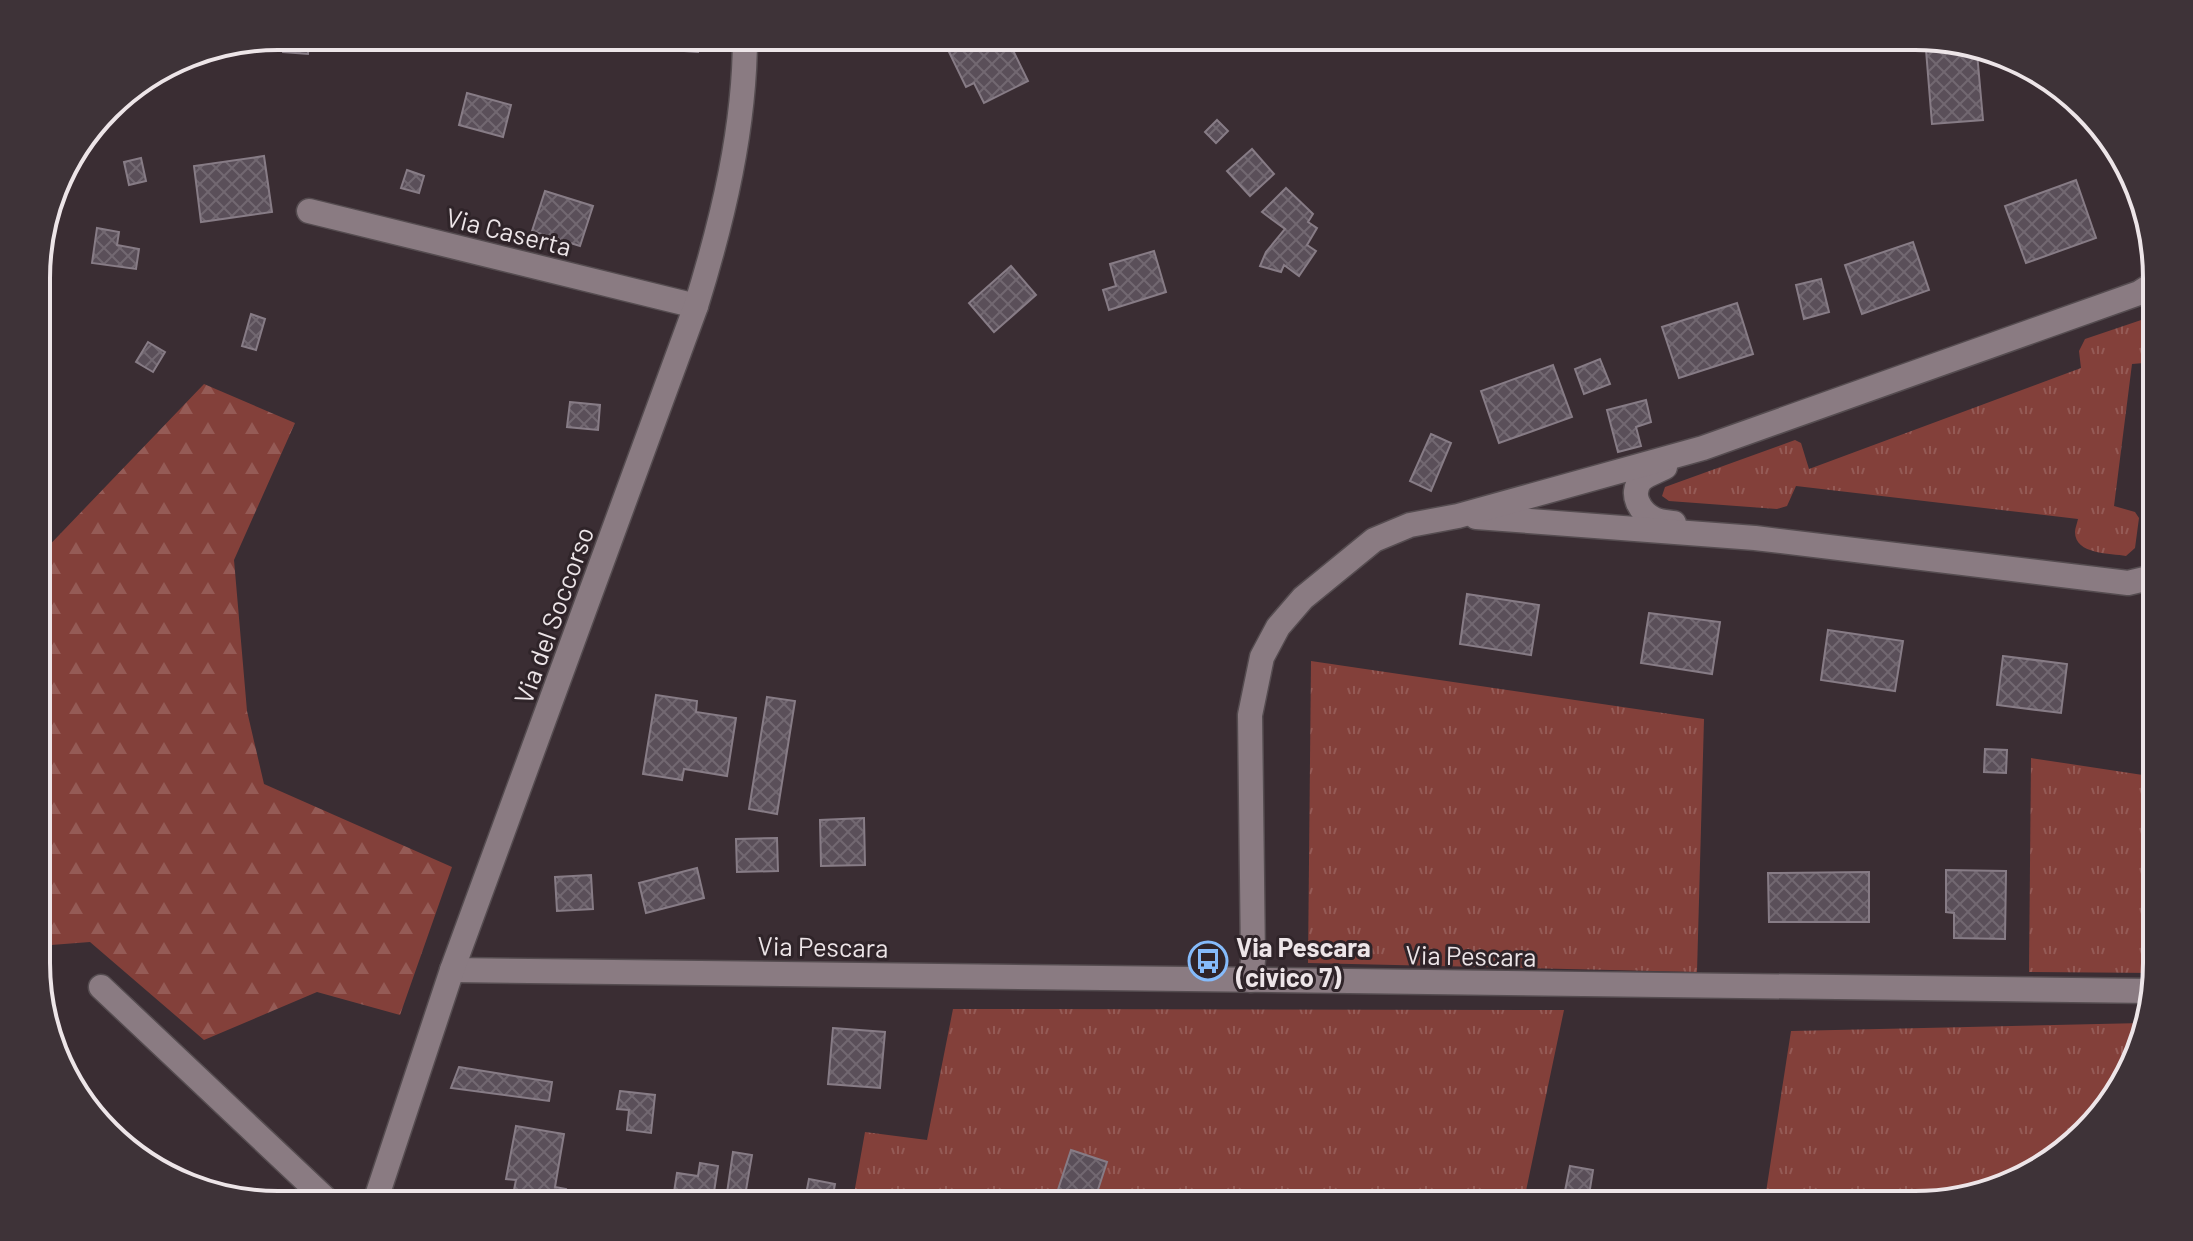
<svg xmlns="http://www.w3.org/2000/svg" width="2193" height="1241" font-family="Barlow,sans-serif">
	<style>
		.grass { fill: url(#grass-tufts) }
		.forest { fill: url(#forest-firs) }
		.building { fill: url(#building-cross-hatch); stroke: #877c86; stroke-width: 2 }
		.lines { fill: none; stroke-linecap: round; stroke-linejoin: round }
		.minor-casing { stroke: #554c50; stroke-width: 27 }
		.minor { stroke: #8a7b82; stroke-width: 24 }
		.labels { text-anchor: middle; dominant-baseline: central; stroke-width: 6; stroke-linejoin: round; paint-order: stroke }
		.street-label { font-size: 26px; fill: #ede5e8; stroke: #2f2429 }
		.poi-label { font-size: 26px; font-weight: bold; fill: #ede5e8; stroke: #2f2429; text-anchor: start }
		.rim { fill: none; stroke: #ede5e8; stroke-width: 4 }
	</style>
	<defs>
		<pattern id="grass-tufts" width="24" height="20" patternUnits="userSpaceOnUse" patternTransform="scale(2)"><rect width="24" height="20" fill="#83403a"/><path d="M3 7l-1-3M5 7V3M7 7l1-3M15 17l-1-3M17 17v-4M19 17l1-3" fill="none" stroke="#955b56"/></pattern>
		<pattern id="forest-firs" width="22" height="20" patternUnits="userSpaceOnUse" patternTransform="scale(2)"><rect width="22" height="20" fill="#83403a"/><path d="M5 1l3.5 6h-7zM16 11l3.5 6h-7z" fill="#955b56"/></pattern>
		<pattern id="building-cross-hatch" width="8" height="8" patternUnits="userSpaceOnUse" patternTransform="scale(2)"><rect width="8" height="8" fill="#5a4f59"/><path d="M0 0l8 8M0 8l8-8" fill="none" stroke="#726871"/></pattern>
	</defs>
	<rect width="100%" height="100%" fill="#3a2d33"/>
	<!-- grass -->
	<g class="grass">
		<path d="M2156,315V362L2132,364L2114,506L2135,512L2139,518L2135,548L2126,556C2111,553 2075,555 2075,532C2075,528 2077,524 2078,519L1796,486L1787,506L1777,509L1669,501L1662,496L1665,487L1795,440L1801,443L1809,469L2081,368L2079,351L2085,339Z"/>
		<polygon points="1311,661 1704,719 1697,972 1308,963"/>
		<polygon points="2031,758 2156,777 2157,973 2029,972"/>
		<polygon points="953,1009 1564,1010 1523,1205 852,1205 865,1132 927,1140"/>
		<polygon points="2143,1023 2125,1083 2049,1164 1930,1205 1764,1205 1791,1031"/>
	</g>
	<!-- forest -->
	<polygon class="forest" points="204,384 295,423 234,560 247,711 264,784 452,867 400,1015 317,992 204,1040 90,942 38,946 38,557"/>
	<!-- building -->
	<g class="building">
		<polygon points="280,36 342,36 339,47 309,44 308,54 283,52"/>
		<polygon points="595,36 699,36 698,52 595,45"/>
		<polygon points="982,36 1006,36 1028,81 984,103 974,83 966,87 949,52"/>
		<polygon points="1956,47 1977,53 1983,120 1932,124 1926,50"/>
		<polygon points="467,93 511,105 503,137 459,125"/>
		<polygon points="1217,120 1228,131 1216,143 1205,132"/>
		<polygon points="1252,149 1274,174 1250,196 1227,171"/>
		<polygon points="264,156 272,212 201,222 194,166"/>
		<polygon points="141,158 146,181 129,185 124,162"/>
		<polygon points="407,170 424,176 419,193 401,188"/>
		<polygon points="2076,180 2096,238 2026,263 2005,206"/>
		<polygon points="1286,188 1313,214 1308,222 1317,228 1307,245 1316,251 1299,276 1284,265 1281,272 1260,266 1266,252 1285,229 1262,212"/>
		<polygon points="545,191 593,206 580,246 532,231"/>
		<polygon points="97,228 119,232 117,245 139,249 136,269 92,263"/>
		<polygon points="1913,242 1929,290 1862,314 1845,265"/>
		<polygon points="1154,251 1166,292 1109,310 1103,290 1116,286 1110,264"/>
		<polygon points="1011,266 1036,295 994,332 969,303"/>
		<polygon points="1821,279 1829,312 1804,319 1796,285"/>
		<polygon points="1737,303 1753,354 1679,378 1662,327"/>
		<polygon points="251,314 265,319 256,350 242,346"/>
		<polygon points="148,342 165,352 153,372 136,362"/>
		<polygon points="1600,359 1610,384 1584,394 1575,369"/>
		<polygon points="1553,365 1572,417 1499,443 1481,391"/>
		<polygon points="1646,400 1651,422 1636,427 1641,446 1618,452 1607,410"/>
		<polygon points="570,402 600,405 598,430 567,427"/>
		<polygon points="1431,434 1451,443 1431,491 1410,481"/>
		<polygon points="1467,594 1539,605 1531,655 1460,644"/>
		<polygon points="1649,613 1720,622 1712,674 1641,663"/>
		<polygon points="1828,630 1903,641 1895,691 1821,680"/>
		<polygon points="2003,656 2067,664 2061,713 1997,705"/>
		<polygon points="656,695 697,701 696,712 736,718 727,776 684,769 682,780 643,774"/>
		<polygon points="767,697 795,701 777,814 749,809"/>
		<polygon points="1985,749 2007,750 2006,773 1984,772"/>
		<polygon points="864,818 865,865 821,866 820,820"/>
		<polygon points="777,838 778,871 737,872 736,839"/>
		<polygon points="697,868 704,898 646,913 639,883"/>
		<polygon points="1946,870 2006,871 2005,939 1954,938 1954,913 1946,912"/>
		<polygon points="1869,872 1869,922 1769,922 1768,873"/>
		<polygon points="591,875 593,909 557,911 555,877"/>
		<polygon points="833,1028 885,1032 880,1088 828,1084"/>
		<polygon points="459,1067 552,1082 549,1101 451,1088"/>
		<polygon points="620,1091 655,1095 651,1133 627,1130 629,1110 617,1109"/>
		<polygon points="516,1126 564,1134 555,1187 566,1189 563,1205 511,1205 516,1180 506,1179"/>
		<polygon points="1071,1150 1107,1162 1093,1205 1053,1205"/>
		<polygon points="733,1152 752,1155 745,1196 727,1193"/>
		<polygon points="700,1163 718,1166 712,1205 672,1205 677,1173 698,1176"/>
		<polygon points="1570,1166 1593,1170 1589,1195 1565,1191"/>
		<polygon points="809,1179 835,1184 831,1205 804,1205"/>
	</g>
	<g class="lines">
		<defs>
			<g id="minor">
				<polyline points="309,211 696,306"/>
				<path d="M1665,467C1658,471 1646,475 1641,480C1629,494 1640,512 1654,519C1660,522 1668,522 1674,523"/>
				<polyline points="1476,517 1755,538 2128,583 2149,578 2156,570"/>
				<polyline points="452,970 2153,991"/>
				<polyline points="1251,980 1253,960 1250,715 1262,657 1278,627 1303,598 1374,540 1410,525 1458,516 1703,448 2139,293 2156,282"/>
				<polyline points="101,987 332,1205"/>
				<path d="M374,1205L452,970L696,306C723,219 745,128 745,36"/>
			</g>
		</defs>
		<!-- minor casing -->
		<use href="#minor" class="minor-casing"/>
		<!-- minor -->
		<use href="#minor" class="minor"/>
	</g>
	<!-- icons -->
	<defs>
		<symbol id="bus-ring" viewBox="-11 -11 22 22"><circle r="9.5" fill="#2f2429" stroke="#85bbfb" stroke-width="1.5"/><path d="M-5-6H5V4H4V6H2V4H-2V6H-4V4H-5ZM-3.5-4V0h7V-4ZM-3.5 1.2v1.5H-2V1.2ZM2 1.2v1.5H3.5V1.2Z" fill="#85bbfb"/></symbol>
	</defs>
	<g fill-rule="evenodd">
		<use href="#bus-ring" x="1186" y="939" width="44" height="44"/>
	</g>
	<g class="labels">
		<!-- street labels -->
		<g class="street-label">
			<text transform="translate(509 231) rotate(14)">Via Caserta</text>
			<text transform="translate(553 615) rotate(-70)">Via del Soccorso</text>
			<text transform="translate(823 946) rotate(1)">Via Pescara</text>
			<text transform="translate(1471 955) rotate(1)">Via Pescara</text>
		</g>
		<!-- poi labels -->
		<g class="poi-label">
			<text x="1236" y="946">Via Pescara<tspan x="1236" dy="30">(civico 7)</tspan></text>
		</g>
	</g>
	<!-- crop -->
	<path d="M0 0H2193V1241H0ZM278 50H1915A228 228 0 0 1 2143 278V963A228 228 0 0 1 1915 1191H278A228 228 0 0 1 50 963V278A228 228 0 0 1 278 50Z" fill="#3e3338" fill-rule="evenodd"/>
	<path class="rim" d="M278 50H1915A228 228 0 0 1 2143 278V963A228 228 0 0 1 1915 1191H278A228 228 0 0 1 50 963V278A228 228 0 0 1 278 50Z"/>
</svg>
